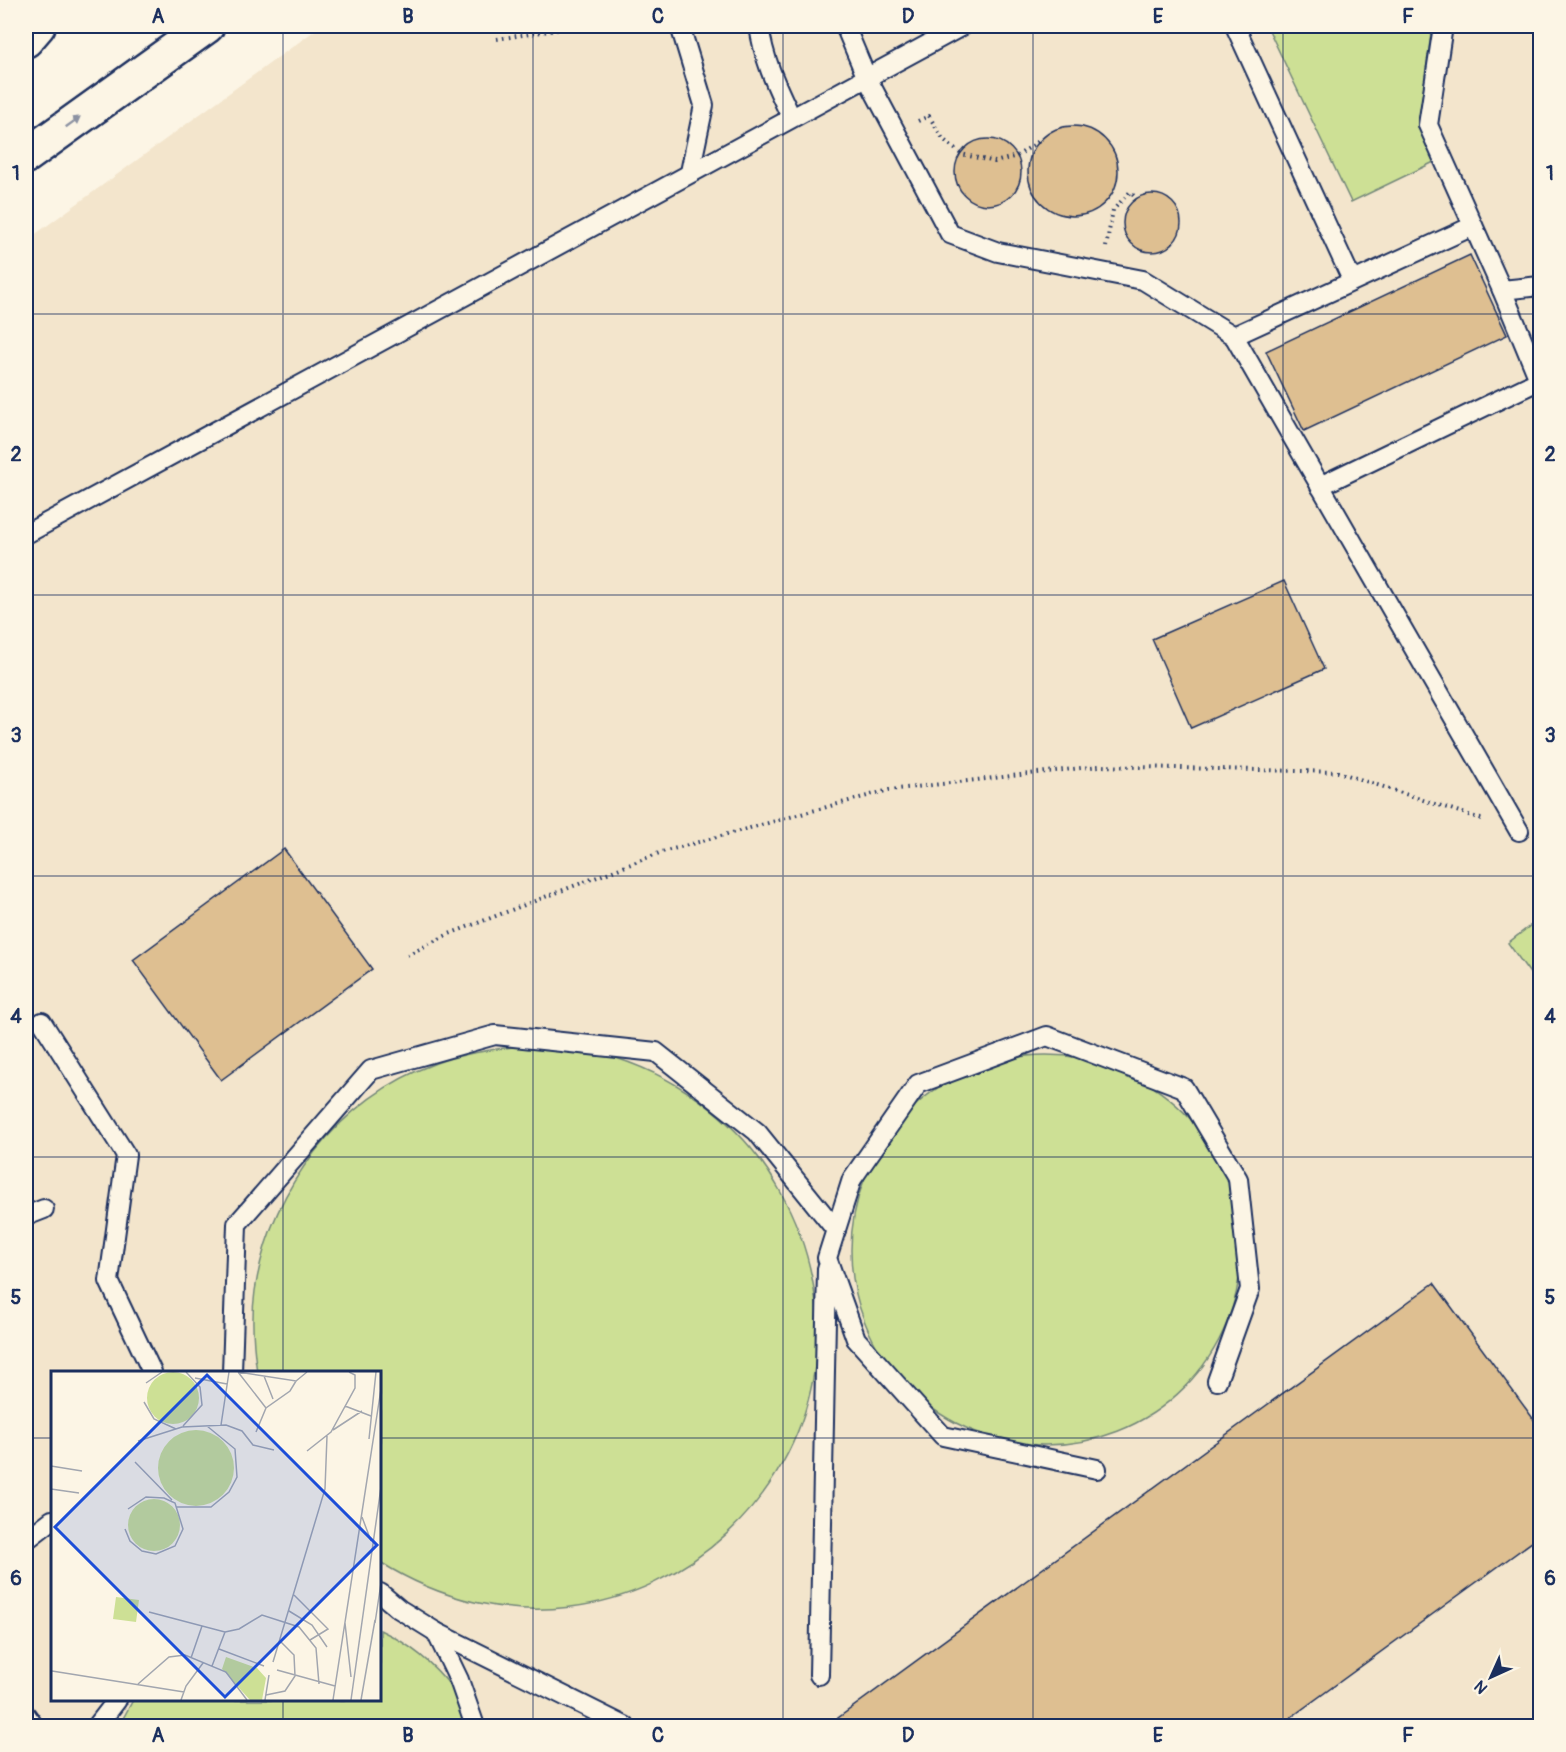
<svg xmlns="http://www.w3.org/2000/svg" width="1566" height="1752" font-family="Pangolin,sans-serif">
	<style>
		.built { fill: #f3e5cc; fill-rule: evenodd }
		.green { fill: #cde095; stroke: #74887a; stroke-width: 1.5 }
		.building { fill: #debf91; stroke: #1b2f5e; stroke-width: 1.5 }
		.lines { fill: none; stroke-linecap: round; stroke-linejoin: round }
		.lane-casing { stroke: #1b2f5e; stroke-width: 22 }
		.street-casing { stroke: #1b2f5e; stroke-width: 38 }
		.secondary-casing { stroke: #1b2f5e; stroke-width: 38 }
		.path { stroke: #1b2f5e; stroke-width: 4; stroke-dasharray: 1.5 4.5; stroke-linecap: butt }
		.lane { stroke: #fcf5e5; stroke-width: 18 }
		.street { stroke: #fcf5e5; stroke-width: 33 }
		.secondary { stroke: #fcf5e5; stroke-width: 33 }
		.oneway { fill: #8c92a2 }
		.grid { fill: none; stroke: #1b2f5e; stroke-width: 1.5; stroke-opacity: 0.55 }
		.inset-road { fill: none; stroke: #a2a6af; stroke-width: 1.5 }
		.view { fill: #1d4ed8; fill-opacity: 0.15; stroke: #1d4ed8; stroke-width: 3 }
		.inset-edge { fill: none; stroke: #1b2f5e; stroke-width: 3 }
		.neatline { fill: none; stroke: #1b2f5e; stroke-width: 2 }
		.grid-label { font-size: 20px; text-anchor: middle; font-weight: bold; fill: #1b2f5e }
	</style>
	<rect width="100%" height="100%" fill="#fcf5e5"/>
	<filter id="ink" filterUnits="userSpaceOnUse"><feTurbulence type="fractalNoise" baseFrequency=".0167" numOctaves="2"/><feDisplacementMap in="SourceGraphic" scale="12" xChannelSelector="R" yChannelSelector="G"/><feConvolveMatrix kernelMatrix="1 2 1 2 8 2 1 2 1" color-interpolation-filters="sRGB"/></filter>
	<g filter="url(#ink)">
		<!-- built -->
		<path class="built" d="M321,26H1540V1726H26V241ZM52,1372H380V1700H52Z"/>
		<!-- green -->
		<g class="green">
			<polygon points="1267,26 1432,26 1420,116 1436,161 1351,202"/>
			<polygon points="1540,918 1540,987 1508,943"/>
			<path d="M521,1046C552,1049 586,1049 616,1058C684,1080 744,1126 779,1189C923,1449 632,1721 380,1562V1372H257C253,1345 251,1318 255,1291C270,1189 338,1099 436,1063C464,1053 492,1049 521,1046Z"/>
			<circle cx="1046" cy="1250" r="195"/>
			<path d="M380,1630C408,1643 434,1664 453,1689C461,1701 467,1714 474,1726H119L133,1700H380Z"/>
		</g>
		<!-- building -->
		<g class="building">
			<circle cx="1073" cy="171" r="45"/>
			<circle cx="988" cy="172" r="33"/>
			<circle cx="1152" cy="223" r="29"/>
			<polygon points="1470,255 1507,335 1304,431 1266,351"/>
			<polygon points="1284,581 1324,669 1191,728 1152,639"/>
			<polygon points="284,849 372,969 221,1080 133,960"/>
			<polygon points="1434,1283 1540,1428 1540,1536 1279,1726 827,1726"/>
		</g>
		<g class="lines">
			<defs>
				<g id="lane">
					<polyline points="680,26 704,105 690,172"/>
					<path d="M759,26C764,61 776,85 791,117"/>
					<polyline points="845,26 866,76 950,234 998,252 1143,280 1234,336"/>
					<polyline points="1235,26 1352,280"/>
					<polyline points="1443,26 1428,125 1502,290 1540,382"/>
					<polyline points="1473,226 1234,336 1519,831"/>
					<polyline points="1502,290 1540,286"/>
					<polyline points="1320,486 1540,380"/>
					<polyline points="26,534 962,26"/>
					<polyline points="42,1022 126,1155 109,1281 152,1372"/>
					<polyline points="26,1216 44,1209"/>
					<polyline points="232,1372 237,1224 371,1070 495,1035 656,1052 757,1132 836,1230"/>
					<polyline points="1097,1469 943,1436 856,1339 827,1258 852,1179 918,1084 1047,1036 1184,1088 1238,1179 1250,1289 1217,1381"/>
					<polyline points="26,1540 52,1520"/>
					<polyline points="380,1593 399,1609 436,1632 625,1726"/>
					<polyline points="436,1632 459,1680 475,1726"/>
					<polyline points="819,1675 827,1269"/>
					<polyline points="26,1715 34,1726"/>
					<polyline points="97,1726 117,1700"/>
				</g>
				<polyline id="street" points="26,40 38,26"/>
				<polyline id="secondary" points="26,156 207,26"/>
			</defs>
			<!-- lane casing -->
			<use href="#lane" class="lane-casing"/>
			<!-- street casing -->
			<use href="#street" class="street-casing"/>
			<!-- secondary casing -->
			<use href="#secondary" class="secondary-casing"/>
			<!-- path -->
			<g class="path">
				<polyline points="497,39 581,26"/>
				<polyline points="918,121 929,116 943,139 961,154 995,162 1017,156 1042,139"/>
				<polyline points="1106,247 1113,210 1130,192 1137,199"/>
				<polyline points="407,955 449,934 662,852 889,790 1099,766 1338,772 1484,820"/>
			</g>
			<!-- lane -->
			<use href="#lane" class="lane"/>
			<!-- street -->
			<use href="#street" class="street"/>
			<!-- secondary -->
			<use href="#secondary" class="secondary"/>
		</g>
		<!-- one-way arrows -->
		<defs><path id="oneway-solid" d="M-6-.8H1V-3.2L6.5 0L1 3.2V.8H-6Z" transform="scale(1.5)"/></defs>
		<use class="oneway" href="#oneway-solid" transform="translate(73 122) rotate(-36)"/>
	</g>
	<!-- grid -->
	<path class="grid" d="M283,26V1372M533,26V1726M783,26V1726M1033,26V1726M1283,26V1726M26,314H1540M26,595H1540M26,876H1540M26,1157H1540M26,1438H52M380,1438H1540M283,1700V1726"/>
	<!-- overview -->
	<g transform="translate(51 1371)">
		<rect width="330" height="330" fill="#fcf5e5"/>
		<path d="M96 27a26 26 0 1 1 52 0a26 26 0 1 1-52 0ZM107 97a38 38 0 1 1 76 0a38 38 0 1 1-76 0ZM77 154a26 26 0 1 1 52 0a26 26 0 1 1-52 0ZM65,226L88,229L85,251L62,248ZM175,286L206,297L215,307L211,329H199L171,298Z" fill="#cde095"/>
		<path class="inset-road" d="M187,1L245,10L256,1M187,1L215,37M213,5L222,28M144,7L176,13M95,12L111,1M93,31L103,48L125,58M294,35L320,45M170,54L178,1M132,55L151,34L149,16L135,1M282,59L311,40M205,61L215,37L239,20L245,10M318,68L325,1M87,70L131,56L175,54L191,60L202,74L223,79M256,80L280,61L304,17V4L298,1M84,91L121,129M0,95L31,100M0,118L28,122M125,136H160L178,121L186,106L184,78L156,55M311,146L320,170M74,158L79,170L91,180L105,183L124,175L132,158L124,132L113,127L95,126L77,138M243,224L277,258L259,269M238,240L261,254L276,276M98,241L174,261L161,295M294,252L300,306M324,252L330,212M174,261L188,258L211,244L248,256L265,277L268,313M168,278L213,295M140,287L151,255M222,291L274,118L276,65M226,299L284,315M1,300L133,321M87,313L118,286L134,284L175,301L196,329M215,324L234,320L244,305L243,284L229,270M130,329L135,315L152,292M214,329L218,304M282,329L330,18M300,329L330,116M310,329L324,249"/>
		<path class="view" d="M156,4L326,174L174,326L4,156Z"/>
		<rect width="330" height="330" class="inset-edge"/>
	</g>
	<!-- margin -->
	<rect width="1566" height="1752" fill="none" stroke="#fcf5e5" stroke-width="66"/>
	<!-- north arrow -->
	<g transform="translate(1491 1677) rotate(225)" stroke="#fcf5e5" stroke-width="4.5" paint-order="stroke">
	<path d="M0-4.5L10 22L0 15L-10 22Z" fill="#1b2f5e"/>
	<text y="-9" font-size="16" font-weight="bold" text-anchor="middle" fill="#1b2f5e">N</text>
	</g>
	<rect x="33" y="33" width="1500" height="1686" class="neatline"/>
	<g class="grid-label">
		<text x="158" y="23">A</text>
		<text x="408" y="23">B</text>
		<text x="658" y="23">C</text>
		<text x="908" y="23">D</text>
		<text x="1158" y="23">E</text>
		<text x="1408" y="23">F</text>
		<text x="16" y="180">1</text>
		<text x="1550" y="180">1</text>
		<text x="16" y="461">2</text>
		<text x="1550" y="461">2</text>
		<text x="16" y="742">3</text>
		<text x="1550" y="742">3</text>
		<text x="16" y="1023">4</text>
		<text x="1550" y="1023">4</text>
		<text x="16" y="1304">5</text>
		<text x="1550" y="1304">5</text>
		<text x="16" y="1585">6</text>
		<text x="1550" y="1585">6</text>
		<text x="158" y="1742">A</text>
		<text x="408" y="1742">B</text>
		<text x="658" y="1742">C</text>
		<text x="908" y="1742">D</text>
		<text x="1158" y="1742">E</text>
		<text x="1408" y="1742">F</text>
	</g>
</svg>
